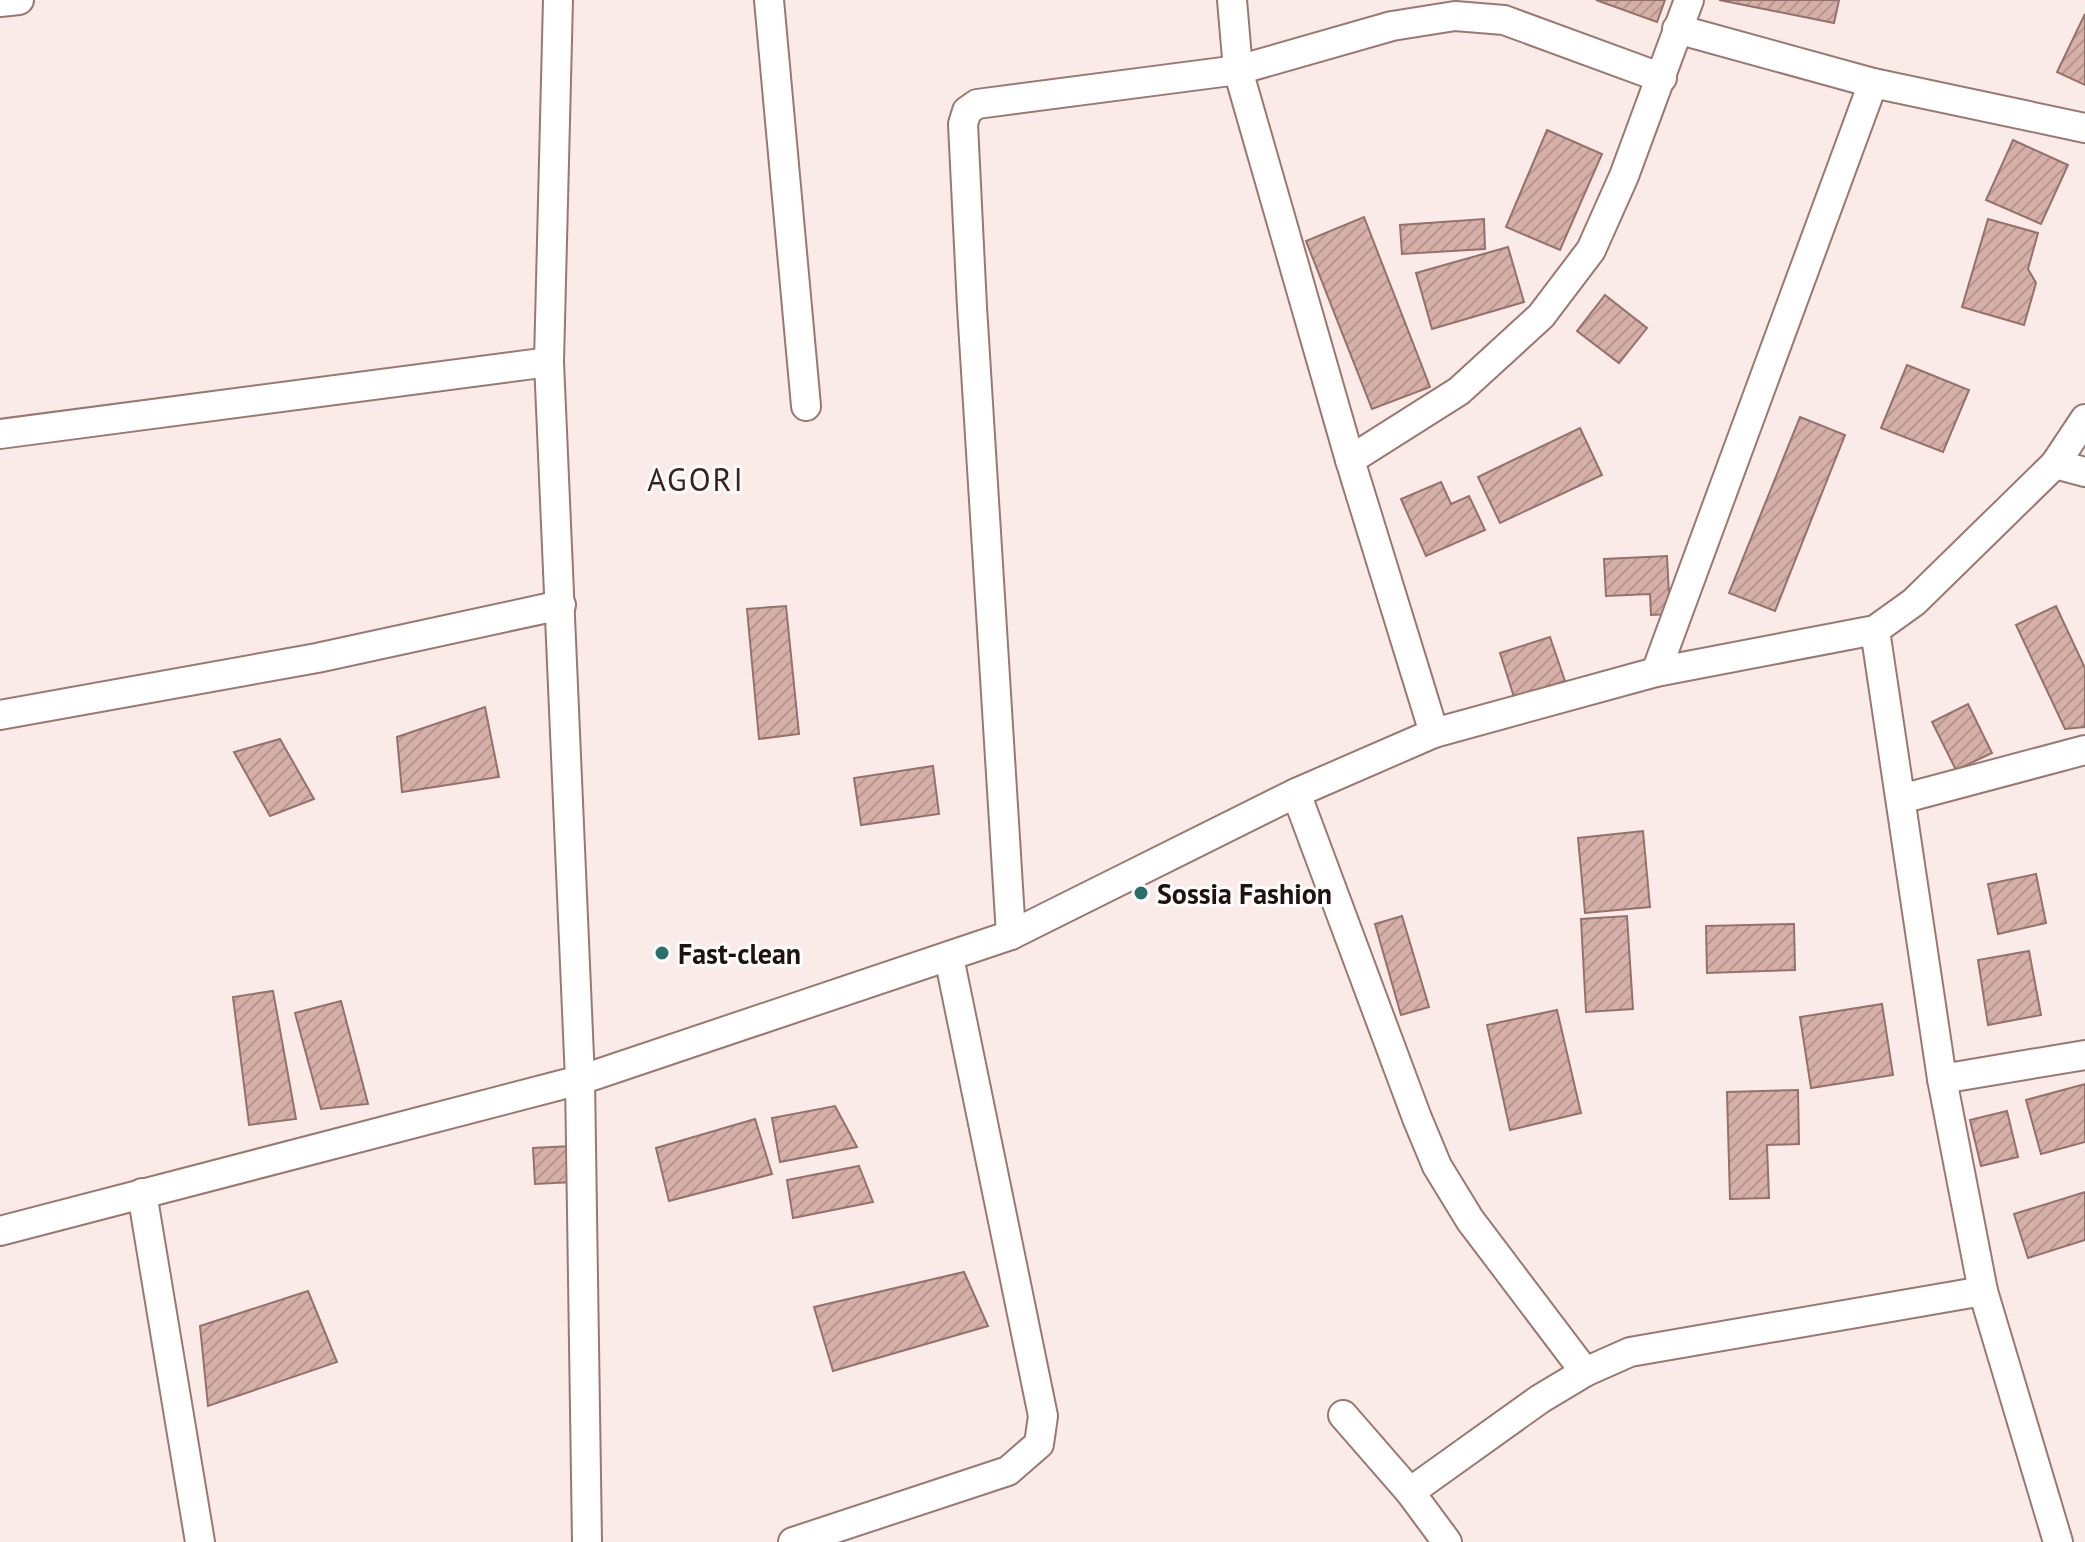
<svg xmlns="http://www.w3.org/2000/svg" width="2085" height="1542" font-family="'PT Sans',sans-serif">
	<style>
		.building { fill: url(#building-hatch); stroke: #94716a; stroke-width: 2 }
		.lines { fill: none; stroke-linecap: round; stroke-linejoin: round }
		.street-casing { stroke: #9a7870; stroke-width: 32 }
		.street { stroke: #fff; stroke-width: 28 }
		.poi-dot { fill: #297067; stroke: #fdfdfd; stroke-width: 3 }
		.labels { text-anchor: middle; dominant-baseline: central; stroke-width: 6; stroke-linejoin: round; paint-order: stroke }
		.poi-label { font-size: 28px; font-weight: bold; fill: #1f120f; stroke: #fdfdfd; text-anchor: start }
		.quarter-label { font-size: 32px; letter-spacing: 2px; fill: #3d211b; stroke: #fdfdfd }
	</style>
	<defs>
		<pattern id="building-hatch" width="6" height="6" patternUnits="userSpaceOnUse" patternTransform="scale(2)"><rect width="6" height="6" fill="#d6b0a8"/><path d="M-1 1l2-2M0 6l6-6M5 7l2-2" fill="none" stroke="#b7968f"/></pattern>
	</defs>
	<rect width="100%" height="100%" fill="#fbebe8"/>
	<!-- building -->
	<g class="building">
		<polygon points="1596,0 1665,0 1657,22"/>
		<polygon points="1719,0 1839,0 1834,23"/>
		<polygon points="2085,14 2085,85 2057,72"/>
		<polygon points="1547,130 1602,154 1560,250 1506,227"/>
		<polygon points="2013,140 2068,165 2041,224 1986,200"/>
		<polygon points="1364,217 1430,387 1372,409 1306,241"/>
		<polygon points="1484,219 1485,249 1402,254 1400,225"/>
		<polygon points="1988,219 2038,233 2028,269 2036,283 2024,325 1962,307"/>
		<polygon points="1508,247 1524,302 1432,329 1416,273"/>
		<polygon points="1605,295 1647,328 1619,363 1577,331"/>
		<polygon points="1907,365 1969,390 1943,452 1881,428"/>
		<polygon points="1800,417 1845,435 1775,611 1729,593"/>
		<polygon points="1580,428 1602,475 1500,523 1478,477"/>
		<polygon points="1441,482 1451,504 1469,496 1485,530 1426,556 1401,499"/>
		<polygon points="1667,556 1670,614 1651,615 1650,594 1606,596 1604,559"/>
		<polygon points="786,606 799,734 759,739 747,609"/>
		<polygon points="2056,606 2085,668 2085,727 2065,729 2016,625"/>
		<polygon points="1550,637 1565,681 1514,697 1500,653"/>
		<polygon points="1968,704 1992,753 1956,770 1932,722"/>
		<polygon points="485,707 499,777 402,792 397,737"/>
		<polygon points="280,739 314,799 270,816 234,752"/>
		<polygon points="933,766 939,814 861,825 854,778"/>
		<polygon points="1643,831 1650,907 1585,913 1578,838"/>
		<polygon points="2036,874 2046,923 1998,934 1988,884"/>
		<polygon points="1402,916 1429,1007 1401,1015 1375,924"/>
		<polygon points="1627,916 1633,1009 1586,1012 1581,919"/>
		<polygon points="1794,924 1795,970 1707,973 1706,926"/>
		<polygon points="2029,951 2041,1015 1988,1025 1978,960"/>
		<polygon points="273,991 296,1119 249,1125 233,997"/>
		<polygon points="341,1001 368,1104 321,1109 295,1013"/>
		<polygon points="1882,1004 1893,1075 1811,1088 1800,1017"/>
		<polygon points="1557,1010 1581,1113 1510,1130 1487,1025"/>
		<polygon points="2085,1084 2085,1142 2041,1154 2026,1100"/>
		<polygon points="1798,1090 1799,1144 1767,1145 1769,1198 1730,1199 1727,1092"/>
		<polygon points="835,1106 857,1147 780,1162 772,1118"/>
		<polygon points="2007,1111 2018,1157 1981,1166 1970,1120"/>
		<polygon points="755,1119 772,1174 669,1201 656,1148"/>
		<polygon points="572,1146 574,1182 535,1184 533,1148"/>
		<polygon points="859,1166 873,1202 793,1218 787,1180"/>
		<polygon points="2085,1192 2085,1240 2028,1258 2014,1214"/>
		<polygon points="964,1272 988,1326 833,1371 814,1307"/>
		<polygon points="308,1291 337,1362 208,1406 200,1326"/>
	</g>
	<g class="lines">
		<defs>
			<g id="street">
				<polyline points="558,0 549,362 580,1080 587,1542"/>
				<polyline points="769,0 806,406"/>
				<polyline points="1232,0 1238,70 1350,460 1434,733"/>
				<polyline points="0,2 19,0"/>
				<polyline points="1677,29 1873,83 2085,128"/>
				<polyline points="0,434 549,362"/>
				<polyline points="1350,460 1459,391 1541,316 1591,250 1624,176 1689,0"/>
				<polyline points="2055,464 2085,472"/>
				<polyline points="1875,630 1942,1079 1983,1291 2058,1542"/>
				<polyline points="1656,672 1873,83"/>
				<polyline points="0,715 317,658 561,605"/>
				<polyline points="1296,793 1417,1118 1437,1166 1470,1220 1585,1372 1630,1352 1983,1291"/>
				<polyline points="1901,799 2085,750"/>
				<polyline points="1011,935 972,307 963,124 967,111 977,104 1238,70 1392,26 1455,16 1504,20 1662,78"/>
				<polyline points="1942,1079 2085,1055"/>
				<polyline points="142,1193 200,1542"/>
				<polyline points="0,1231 580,1080 1011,935 1296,793 1434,733 1656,672 1875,630 1914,602 2055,464 2085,419"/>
				<polyline points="1343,1415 1410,1492 1447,1542"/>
				<polyline points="1410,1492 1540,1399 1585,1372"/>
				<polyline points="793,1542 1008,1471 1039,1444 1043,1416 949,957"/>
			</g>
		</defs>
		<!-- street casing -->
		<use href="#street" class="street-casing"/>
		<!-- street -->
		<use href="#street" class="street"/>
	</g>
	<!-- markers -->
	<g class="poi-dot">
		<circle cx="1141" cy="893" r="8"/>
		<circle cx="662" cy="953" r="8"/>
	</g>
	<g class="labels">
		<!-- poi labels -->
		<g class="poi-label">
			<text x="1157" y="893">Sossia Fashion</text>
			<text x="678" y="953">Fast-clean</text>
		</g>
		<!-- quarter labels -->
		<g class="quarter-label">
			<text x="696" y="479">AGORI</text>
		</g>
	</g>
</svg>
